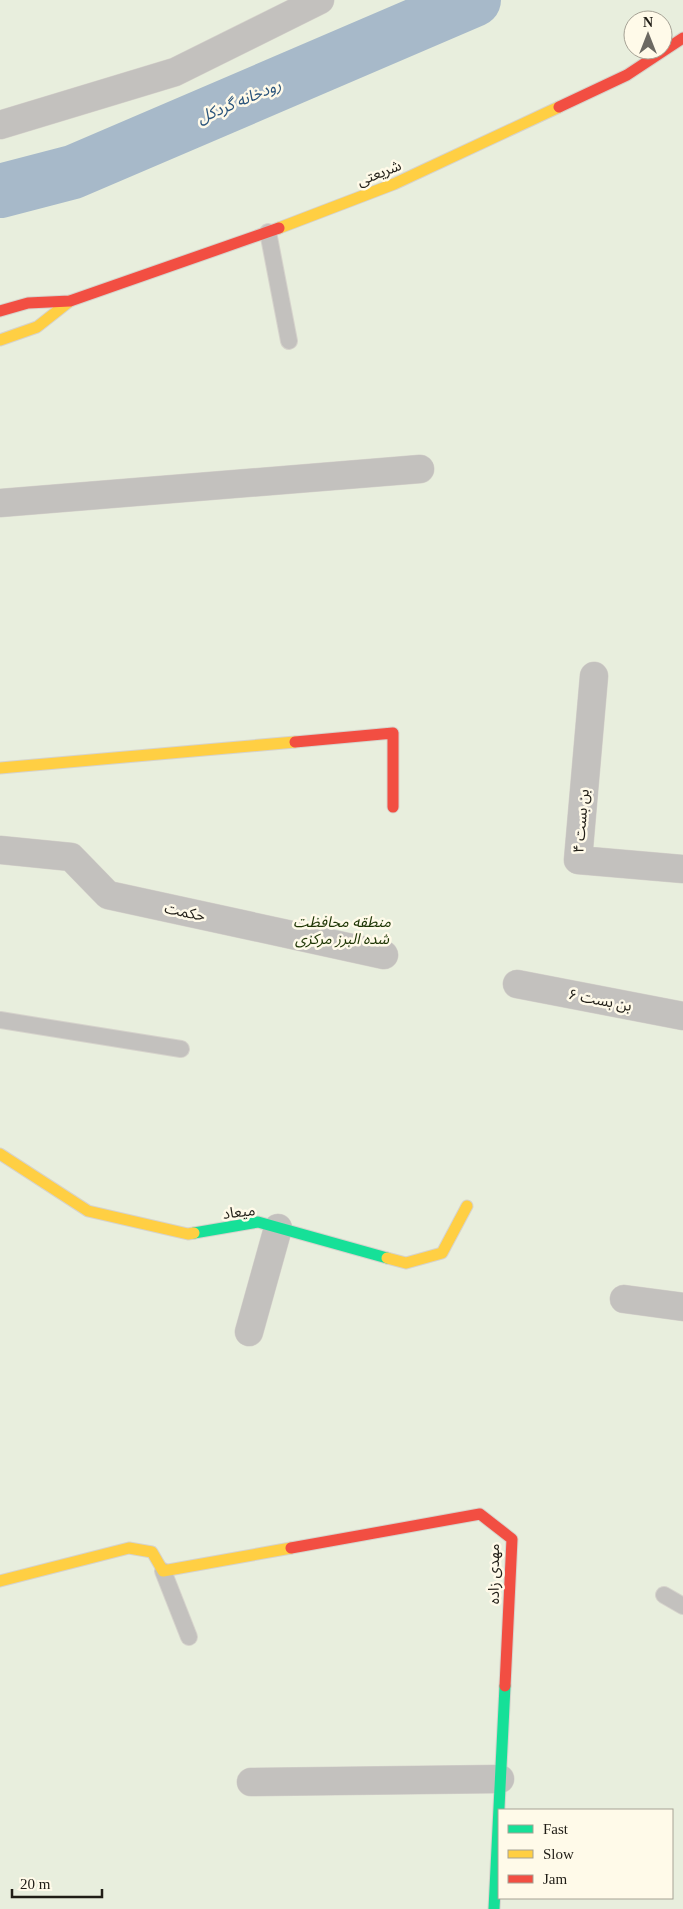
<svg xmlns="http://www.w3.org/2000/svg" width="683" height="1909" font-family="'Times New Roman','Noto Sans Arabic',serif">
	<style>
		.green { fill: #e8eedd; fill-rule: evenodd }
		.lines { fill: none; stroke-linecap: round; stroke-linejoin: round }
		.river { stroke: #a7b9c9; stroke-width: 54 }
		.lane-casing { stroke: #d6d3cc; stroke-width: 18 }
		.street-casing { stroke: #d6d3cc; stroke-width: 29 }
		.fast-casing { stroke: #d6d3cc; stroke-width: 13 }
		.slow-casing { stroke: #d6d3cc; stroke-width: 13 }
		.jam-casing { stroke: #d6d3cc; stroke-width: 13 }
		.lane { stroke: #c3c1be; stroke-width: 16 }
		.street { stroke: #c3c1be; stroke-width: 28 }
		.fast { stroke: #16e098; stroke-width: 11 }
		.slow { stroke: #ffcf43; stroke-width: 11 }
		.jam { stroke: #f24e42; stroke-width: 11 }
		.labels { text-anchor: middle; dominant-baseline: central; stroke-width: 5; stroke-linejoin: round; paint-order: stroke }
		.street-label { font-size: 15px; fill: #201d16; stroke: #fffae9 }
		.park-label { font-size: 15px; font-style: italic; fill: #1c3402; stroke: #fffae9 }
		.water-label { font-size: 16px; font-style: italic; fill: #2a547b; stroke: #fffae9 }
	</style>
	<rect width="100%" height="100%" fill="#faf7ee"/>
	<!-- green -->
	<path class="green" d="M0,0H683V1909H0ZM633,20H663V50H633ZM499,1810H672V1898H499Z"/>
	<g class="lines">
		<!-- river -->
		<polyline class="river" points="0,191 73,172 474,0"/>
		<defs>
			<g id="lane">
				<polyline points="268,232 289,341"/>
				<polyline points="0,1020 181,1049"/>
				<polyline points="163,1571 189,1637"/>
				<polyline points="664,1595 683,1606"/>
			</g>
			<g id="street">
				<polyline points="0,125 175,72 320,0"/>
				<polyline points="0,503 420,469"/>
				<polyline points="594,676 578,860 683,869"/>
				<polyline points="0,850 71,857 108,895 384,955"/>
				<polyline points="517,984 683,1016"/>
				<polyline points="624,1299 683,1307"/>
				<polyline points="249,1332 278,1228"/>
				<polyline points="251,1782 500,1779"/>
			</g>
			<g id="fast">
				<polyline points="194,1233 258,1222 387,1258"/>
				<polyline points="494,1909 505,1686"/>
			</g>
			<g id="slow">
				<polyline points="279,228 394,184 559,107"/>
				<polyline points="0,340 37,327 70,301"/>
				<polyline points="0,768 295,742"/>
				<polyline points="0,1154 88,1211 188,1234 194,1233"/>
				<polyline points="387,1258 406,1263 442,1253 467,1206"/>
				<polyline points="0,1581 129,1548 152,1552 163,1571 291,1548"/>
			</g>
			<g id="jam">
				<polyline points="559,107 627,75 683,38"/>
				<polyline points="0,311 28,303 70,301 279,228"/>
				<polyline points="295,742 393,733 393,807"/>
				<polyline points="291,1548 480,1514 512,1539 505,1686"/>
			</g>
		</defs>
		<!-- lane casing -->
		<use href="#lane" class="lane-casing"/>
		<!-- street casing -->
		<use href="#street" class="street-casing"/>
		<!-- fast casing -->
		<use href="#fast" class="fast-casing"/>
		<!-- slow casing -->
		<use href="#slow" class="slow-casing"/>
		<!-- jam casing -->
		<use href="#jam" class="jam-casing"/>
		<!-- lane -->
		<use href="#lane" class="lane"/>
		<!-- street -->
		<use href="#street" class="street"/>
		<!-- fast -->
		<use href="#fast" class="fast"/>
		<!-- slow -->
		<use href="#slow" class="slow"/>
		<!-- jam -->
		<use href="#jam" class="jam"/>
	</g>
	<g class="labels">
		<!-- street labels -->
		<g class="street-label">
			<text transform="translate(379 173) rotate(-22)">شریعتی</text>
			<text transform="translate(581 821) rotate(-85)">بن بست ۴</text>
			<text transform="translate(185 912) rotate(12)">حکمت</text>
			<text transform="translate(600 1000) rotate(11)">بن بست ۶</text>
			<text transform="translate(239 1212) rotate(-7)">میعاد</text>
			<text transform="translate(494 1574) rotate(-90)">مهدی زاده</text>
		</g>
		<!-- park labels -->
		<g class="park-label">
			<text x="342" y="922">منطقه محافظت<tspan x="342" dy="17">شده البرز مرکزی</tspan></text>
		</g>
		<!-- water labels -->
		<g class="water-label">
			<text transform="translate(239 101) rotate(-23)">رودخانه گردکل</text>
		</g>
	</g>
	<!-- legend -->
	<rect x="498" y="1809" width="175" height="90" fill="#fffae9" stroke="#a6a295"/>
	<rect x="508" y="1825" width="25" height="8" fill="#16e098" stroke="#a6a295"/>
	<text x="543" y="1834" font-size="15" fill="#201d16">Fast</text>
	<rect x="508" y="1850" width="25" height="8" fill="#ffcf43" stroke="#a6a295"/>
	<text x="543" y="1859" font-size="15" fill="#201d16">Slow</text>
	<rect x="508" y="1875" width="25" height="8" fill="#f24e42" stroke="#a6a295"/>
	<text x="543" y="1884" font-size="15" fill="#201d16">Jam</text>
	<!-- north arrow -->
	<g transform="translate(648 35)"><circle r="24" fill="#fffae9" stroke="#a6a295"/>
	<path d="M0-4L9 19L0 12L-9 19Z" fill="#6c6962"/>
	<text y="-8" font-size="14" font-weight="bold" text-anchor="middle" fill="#201d16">N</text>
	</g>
	<!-- scale -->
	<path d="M12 1889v8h90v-8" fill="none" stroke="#201d16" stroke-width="2.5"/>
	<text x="20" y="1889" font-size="15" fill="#201d16" stroke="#fffae9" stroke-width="4" paint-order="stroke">20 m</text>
</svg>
